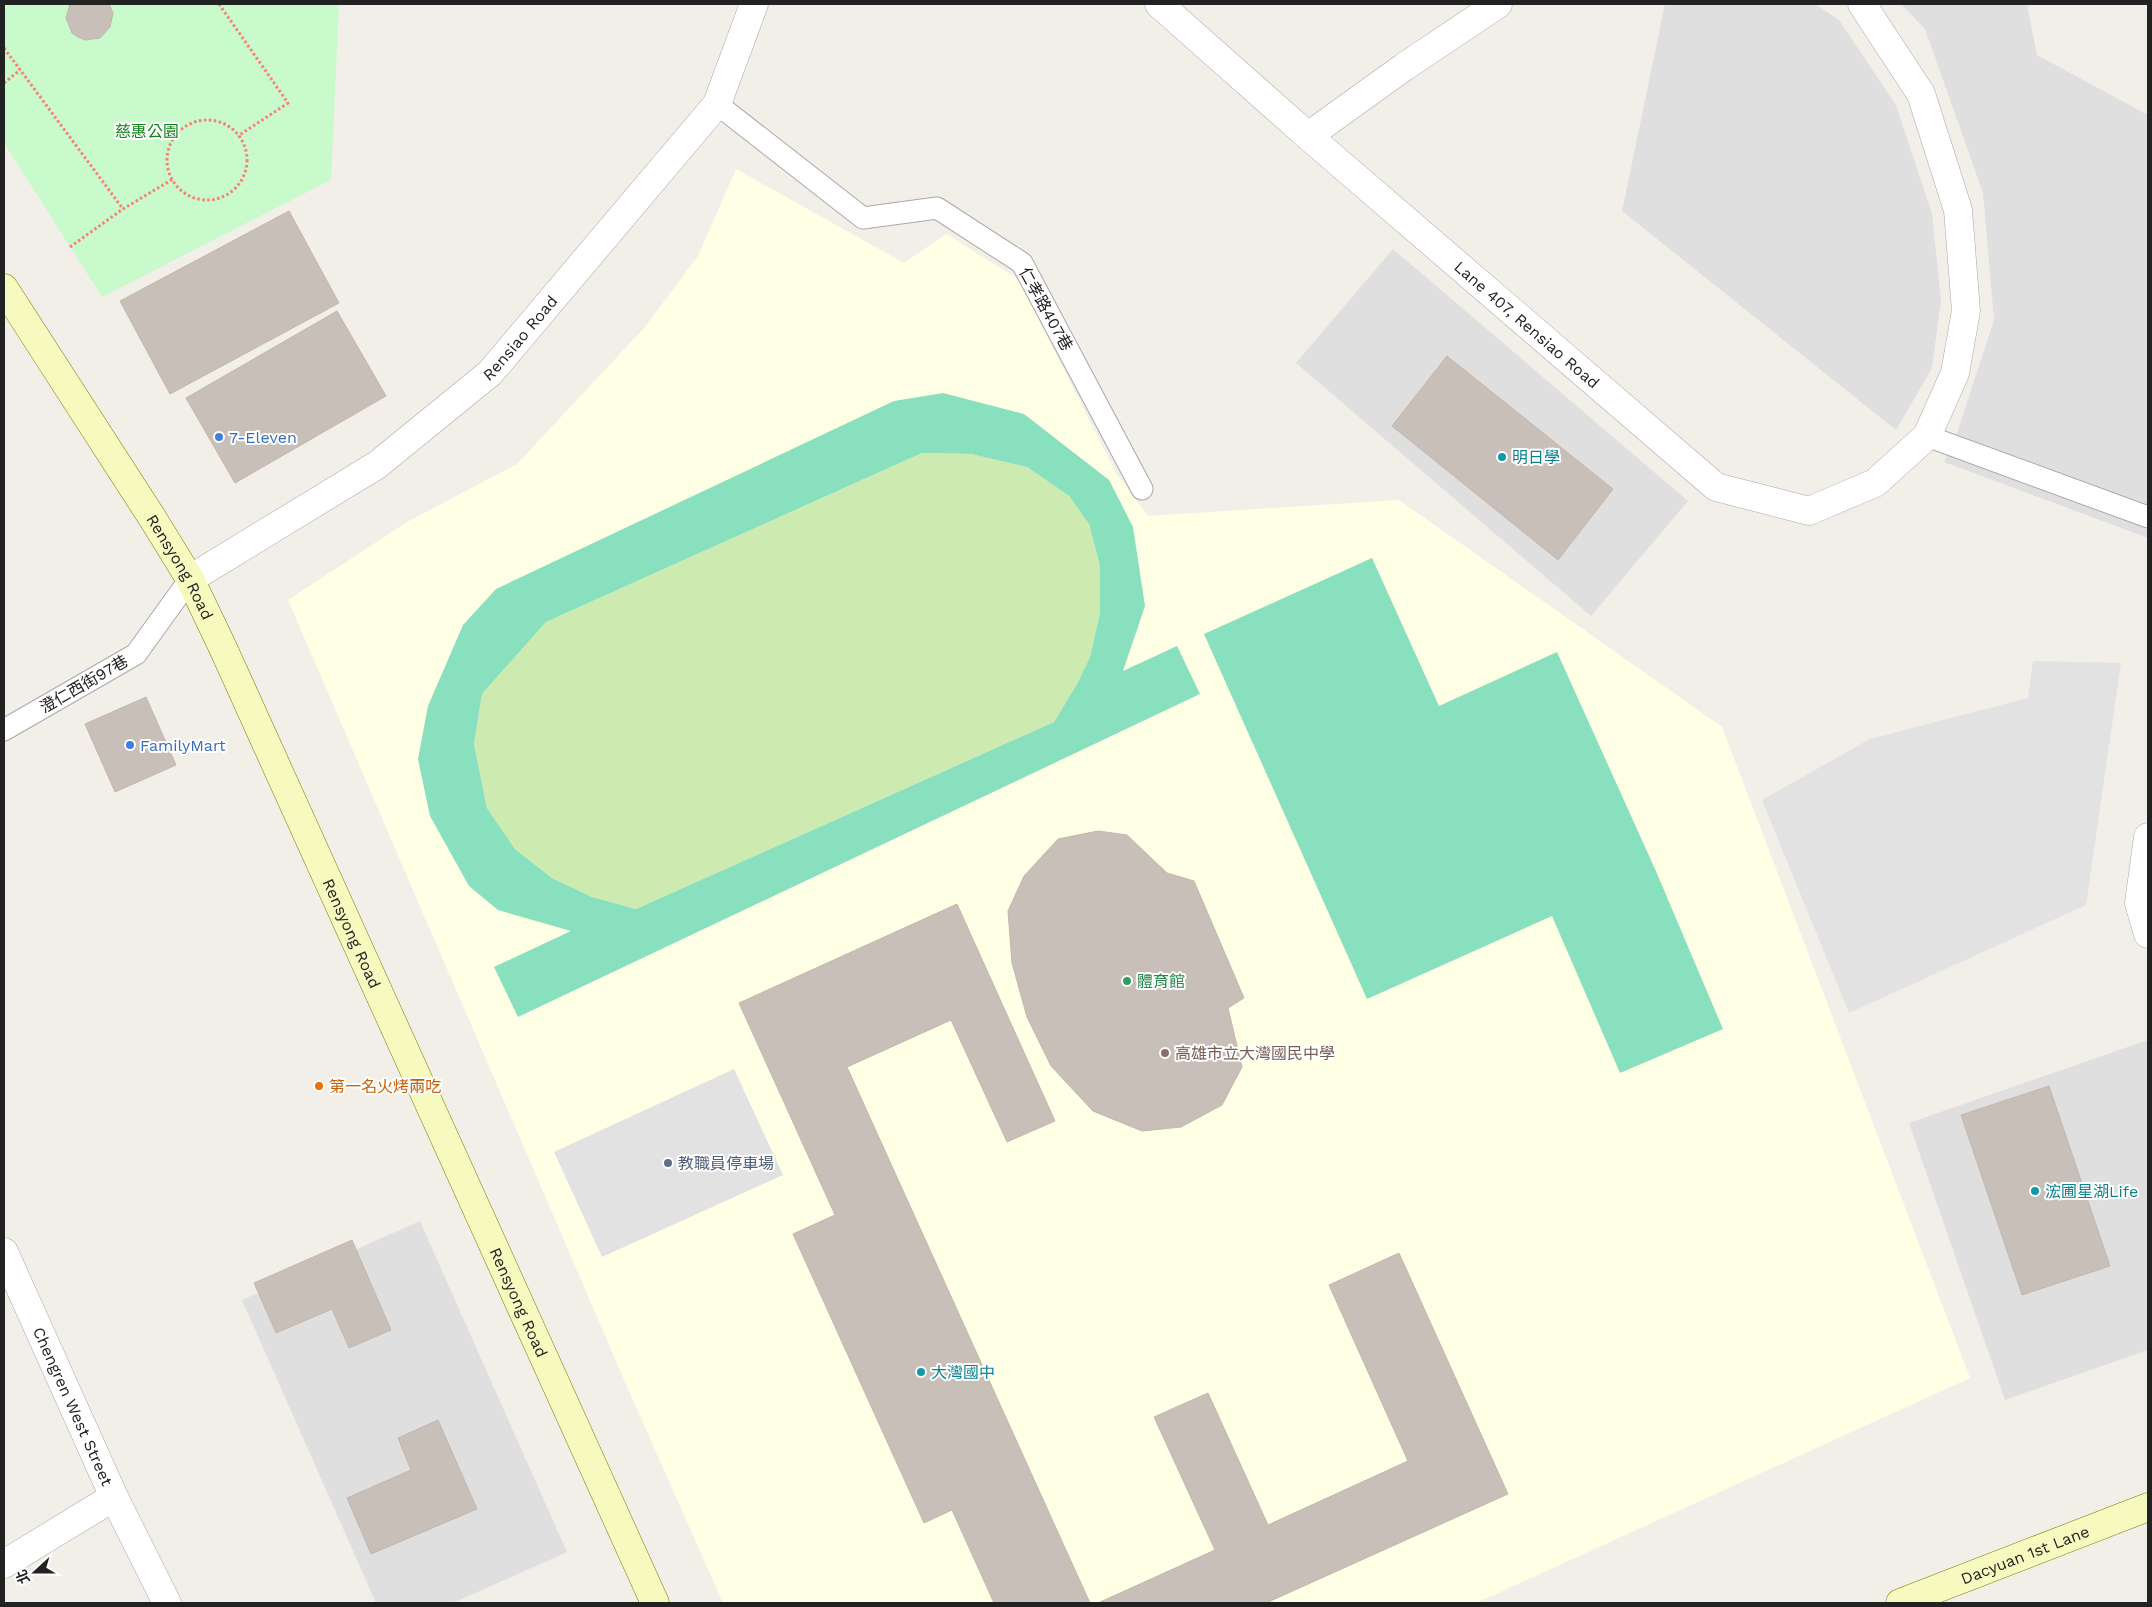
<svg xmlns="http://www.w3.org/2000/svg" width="2152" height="1607" font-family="'Work Sans','Noto Sans TC',sans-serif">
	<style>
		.residential { fill: #e0dfdf }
		.education { fill: #ffffe5 }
		.grass { fill: #cdebb0 }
		.park { fill: #c8facc }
		.pitch { fill: #88e0be; fill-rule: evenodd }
		.parking { fill: #e2e2e2 }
		.building { fill: #c7bfb8; stroke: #c4b6ab }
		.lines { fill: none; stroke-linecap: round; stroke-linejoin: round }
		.lane-casing { stroke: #a9a9a9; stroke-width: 23 }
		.street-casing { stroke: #a9a9a9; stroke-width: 29 }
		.secondary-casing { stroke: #707d05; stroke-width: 29 }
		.path { stroke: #fa8072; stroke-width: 3; stroke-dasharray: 2.5 2.5; stroke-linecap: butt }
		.lane { stroke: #fff; stroke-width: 21 }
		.street { stroke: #fff; stroke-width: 28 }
		.secondary { stroke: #f7fabf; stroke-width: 28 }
		.shop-dot { fill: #3f7fe0; stroke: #fff; stroke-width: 2 }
		.culture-dot { fill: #0f9aa8; stroke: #fff; stroke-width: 2 }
		.leisure-dot { fill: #2e9e5b; stroke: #fff; stroke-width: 2 }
		.education-dot { fill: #8d6e63; stroke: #fff; stroke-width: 2 }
		.food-dot { fill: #e8710a; stroke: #fff; stroke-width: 2 }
		.service-dot { fill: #5c6f8a; stroke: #fff; stroke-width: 2 }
		.labels { text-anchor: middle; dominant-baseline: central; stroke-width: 4; stroke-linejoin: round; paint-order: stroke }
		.park-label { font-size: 16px; fill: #0c8416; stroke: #fff }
		.street-label { font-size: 16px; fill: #222; stroke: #fff }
		.shop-label { font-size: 16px; fill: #366cbe; stroke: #fff; text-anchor: start }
		.culture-label { font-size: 16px; fill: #0d838f; stroke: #fff; text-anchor: start }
		.leisure-label { font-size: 16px; fill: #27864d; stroke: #fff; text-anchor: start }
		.education-label { font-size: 16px; fill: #785e54; stroke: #fff; text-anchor: start }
		.food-label { font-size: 16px; fill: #c56008; stroke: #fff; text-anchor: start }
		.service-label { font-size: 16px; fill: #4e5e75; stroke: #fff; text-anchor: start }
	</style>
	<rect width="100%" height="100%" fill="#f2efe9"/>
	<!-- residential -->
	<g class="residential">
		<polygon points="1665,4 1815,4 1839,20 1896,105 1932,214 1941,300 1932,368 1896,430 1622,211"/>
		<polygon points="1901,4 2027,4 2037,55 2148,115 2148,538 1944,462 1953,445 1994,320 1983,193 1925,29"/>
		<polygon points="1393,249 1688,501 1591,616 1296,363"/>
		<polygon points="2148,1040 2148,1350 2005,1400 1909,1123"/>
		<polygon points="420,1221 567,1552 453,1603 376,1603 242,1300"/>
	</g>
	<!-- education -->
	<polygon class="education" points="736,169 904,263 946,234 1018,279 1116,473 1148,516 1399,500 1722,727 1970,1378 1476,1603 723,1603 629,1391 288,600 407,522 517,464 645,327 698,256"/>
	<!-- grass -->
	<polygon class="grass" points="922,453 971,454 1027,467 1069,496 1089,524 1100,566 1100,613 1090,657 1077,684 1054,722 636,909 592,897 552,878 515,849 487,808 474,744 482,694 546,622"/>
	<!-- park -->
	<polygon class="park" points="4,4 339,4 331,180 102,297 4,143"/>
	<!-- pitch -->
	<g class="pitch">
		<path d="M943,393L1024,414L1109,480L1133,527L1145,606L1123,671L1177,646L1200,694L518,1017L494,967L571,931L498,910L469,886L430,816L418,759L428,706L463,625L496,589L894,401ZM922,453L971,454L1027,467L1069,496L1089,524L1100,566V613L1090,657L1077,684L1054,722L636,909L592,897L552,878L515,849L487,808L474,744L482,694L546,622Z"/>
		<polygon points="1372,558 1439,706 1557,652 1655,869 1723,1029 1620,1073 1552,916 1367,999 1204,634"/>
	</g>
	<!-- parking -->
	<g class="parking">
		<polygon points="2033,661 2121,663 2086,905 1849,1013 1762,800 1870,739 2028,698"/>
		<polygon points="734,1069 783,1175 602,1257 554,1152"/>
	</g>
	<!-- building -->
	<g class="building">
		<polygon points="70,4 109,4 113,13 110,27 100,38 85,40 78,37 72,33 66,18"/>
		<polygon points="289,211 339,303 170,394 120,301"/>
		<polygon points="337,311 386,396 235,483 186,398"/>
		<polygon points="1447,356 1613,489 1558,560 1392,426"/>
		<polygon points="146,697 176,765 115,792 85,724"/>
		<polygon points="1098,831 1127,835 1167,873 1194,881 1244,998 1228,1008 1242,1067 1222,1105 1181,1127 1142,1131 1093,1111 1051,1066 1027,1017 1012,963 1008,911 1024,876 1058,839"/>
		<polygon points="957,904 1055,1121 1007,1142 951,1020 847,1067 1090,1603 994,1603 952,1510 924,1523 793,1234 835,1215 739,1003"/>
		<polygon points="2049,1086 2110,1266 2022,1295 1961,1115"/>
		<polygon points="352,1240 391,1330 349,1348 332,1309 276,1333 254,1283"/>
		<polygon points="1399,1253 1508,1494 1266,1603 1098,1603 1215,1550 1154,1417 1208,1393 1268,1525 1408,1461 1329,1285"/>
		<polygon points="438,1420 477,1509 371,1554 347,1498 411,1470 398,1438"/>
	</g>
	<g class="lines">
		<defs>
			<g id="lane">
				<polyline points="717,104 863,218 937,208 1022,263 1142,489"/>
				<polyline points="1927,436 2148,517"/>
				<polyline points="4,730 136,654 190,579"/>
			</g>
			<g id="street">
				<path id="s1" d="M1159,4L1308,136L1716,487L1809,511L1875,483L1927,436L1955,373L1966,311L1958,210L1921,94L1862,4"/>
				<polyline points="1308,136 1404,67 1498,4"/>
				<path id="s2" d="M190,579L377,465L490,373L717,104L754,4"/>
				<polyline points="2148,837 2139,903 2148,934"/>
				<path id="s3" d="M4,1252L114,1497L4,1564"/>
				<polyline points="114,1497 167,1603"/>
			</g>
			<g id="secondary">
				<path id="s4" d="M4,288L153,519L190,579L223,648L655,1603"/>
				<path id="s5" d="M1900,1603L2148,1507"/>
			</g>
		</defs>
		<!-- lane casing -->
		<use href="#lane" class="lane-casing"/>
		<!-- street casing -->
		<use href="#street" class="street-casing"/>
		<!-- secondary casing -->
		<use href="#secondary" class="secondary-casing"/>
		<!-- path -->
		<g class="path">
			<polyline points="219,4 288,103 238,136"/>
			<polyline points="4,48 123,209"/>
			<polyline points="4,83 20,70"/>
			<circle cx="207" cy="160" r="40"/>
			<polyline points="70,247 123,209 173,179"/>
		</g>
		<!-- lane -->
		<use href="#lane" class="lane"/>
		<!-- street -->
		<use href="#street" class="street"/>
		<!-- secondary -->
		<use href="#secondary" class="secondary"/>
	</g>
	<!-- markers -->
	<g class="shop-dot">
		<circle cx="219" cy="437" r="5"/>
		<circle cx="130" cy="745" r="5"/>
	</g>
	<g class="culture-dot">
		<circle cx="1502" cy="457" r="5"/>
		<circle cx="2035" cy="1191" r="5"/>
		<circle cx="921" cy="1372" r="5"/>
	</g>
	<circle class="leisure-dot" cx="1127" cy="981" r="5"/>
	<circle class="education-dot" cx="1165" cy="1053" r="5"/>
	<circle class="food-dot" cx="319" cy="1086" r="5"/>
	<circle class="service-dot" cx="668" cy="1163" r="5"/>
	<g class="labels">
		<!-- park labels -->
		<g class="park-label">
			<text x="147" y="131">慈惠公園</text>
		</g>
		<!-- street labels -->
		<g class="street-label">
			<text transform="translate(1046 309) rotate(61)">仁孝路407巷</text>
			<text stroke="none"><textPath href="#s1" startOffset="488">Lane 407, Rensiao Road</textPath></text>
			<text stroke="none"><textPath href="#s2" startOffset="411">Rensiao Road</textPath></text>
			<text stroke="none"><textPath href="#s4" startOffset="330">Rensyong Road</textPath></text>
			<text transform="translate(84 684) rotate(-30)">澄仁西街97巷</text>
			<text stroke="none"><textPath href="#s4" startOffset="735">Rensyong Road</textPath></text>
			<text stroke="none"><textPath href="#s4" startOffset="1140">Rensyong Road</textPath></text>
			<text stroke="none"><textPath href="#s3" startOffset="169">Chengren West Street</textPath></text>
			<text stroke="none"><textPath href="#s5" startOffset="134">Dacyuan 1st Lane</textPath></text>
		</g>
		<!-- shop labels -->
		<g class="shop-label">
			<text x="229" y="437">7-Eleven</text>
			<text x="140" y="745">FamilyMart</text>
		</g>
		<!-- culture labels -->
		<g class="culture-label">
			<text x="1512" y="457">明日學</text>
			<text x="2045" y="1191">浤圃星湖Life</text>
			<text x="931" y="1372">大灣國中</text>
		</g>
		<!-- leisure labels -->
		<g class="leisure-label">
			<text x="1137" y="981">體育館</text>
		</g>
		<!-- education labels -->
		<g class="education-label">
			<text x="1175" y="1053">高雄市立大灣國民中學</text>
		</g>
		<!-- food labels -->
		<g class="food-label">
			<text x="329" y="1086">第一名火烤兩吃</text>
		</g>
		<!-- service labels -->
		<g class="service-label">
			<text x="678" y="1163">教職員停車場</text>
		</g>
	</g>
	<!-- border -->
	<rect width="2152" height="1607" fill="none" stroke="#222222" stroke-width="10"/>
	<!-- north arrow -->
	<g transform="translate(35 1572) rotate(249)" stroke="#ffffff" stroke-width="4" paint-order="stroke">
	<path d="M0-4L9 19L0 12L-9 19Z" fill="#222222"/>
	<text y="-8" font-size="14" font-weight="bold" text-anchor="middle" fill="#222222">北</text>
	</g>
</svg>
